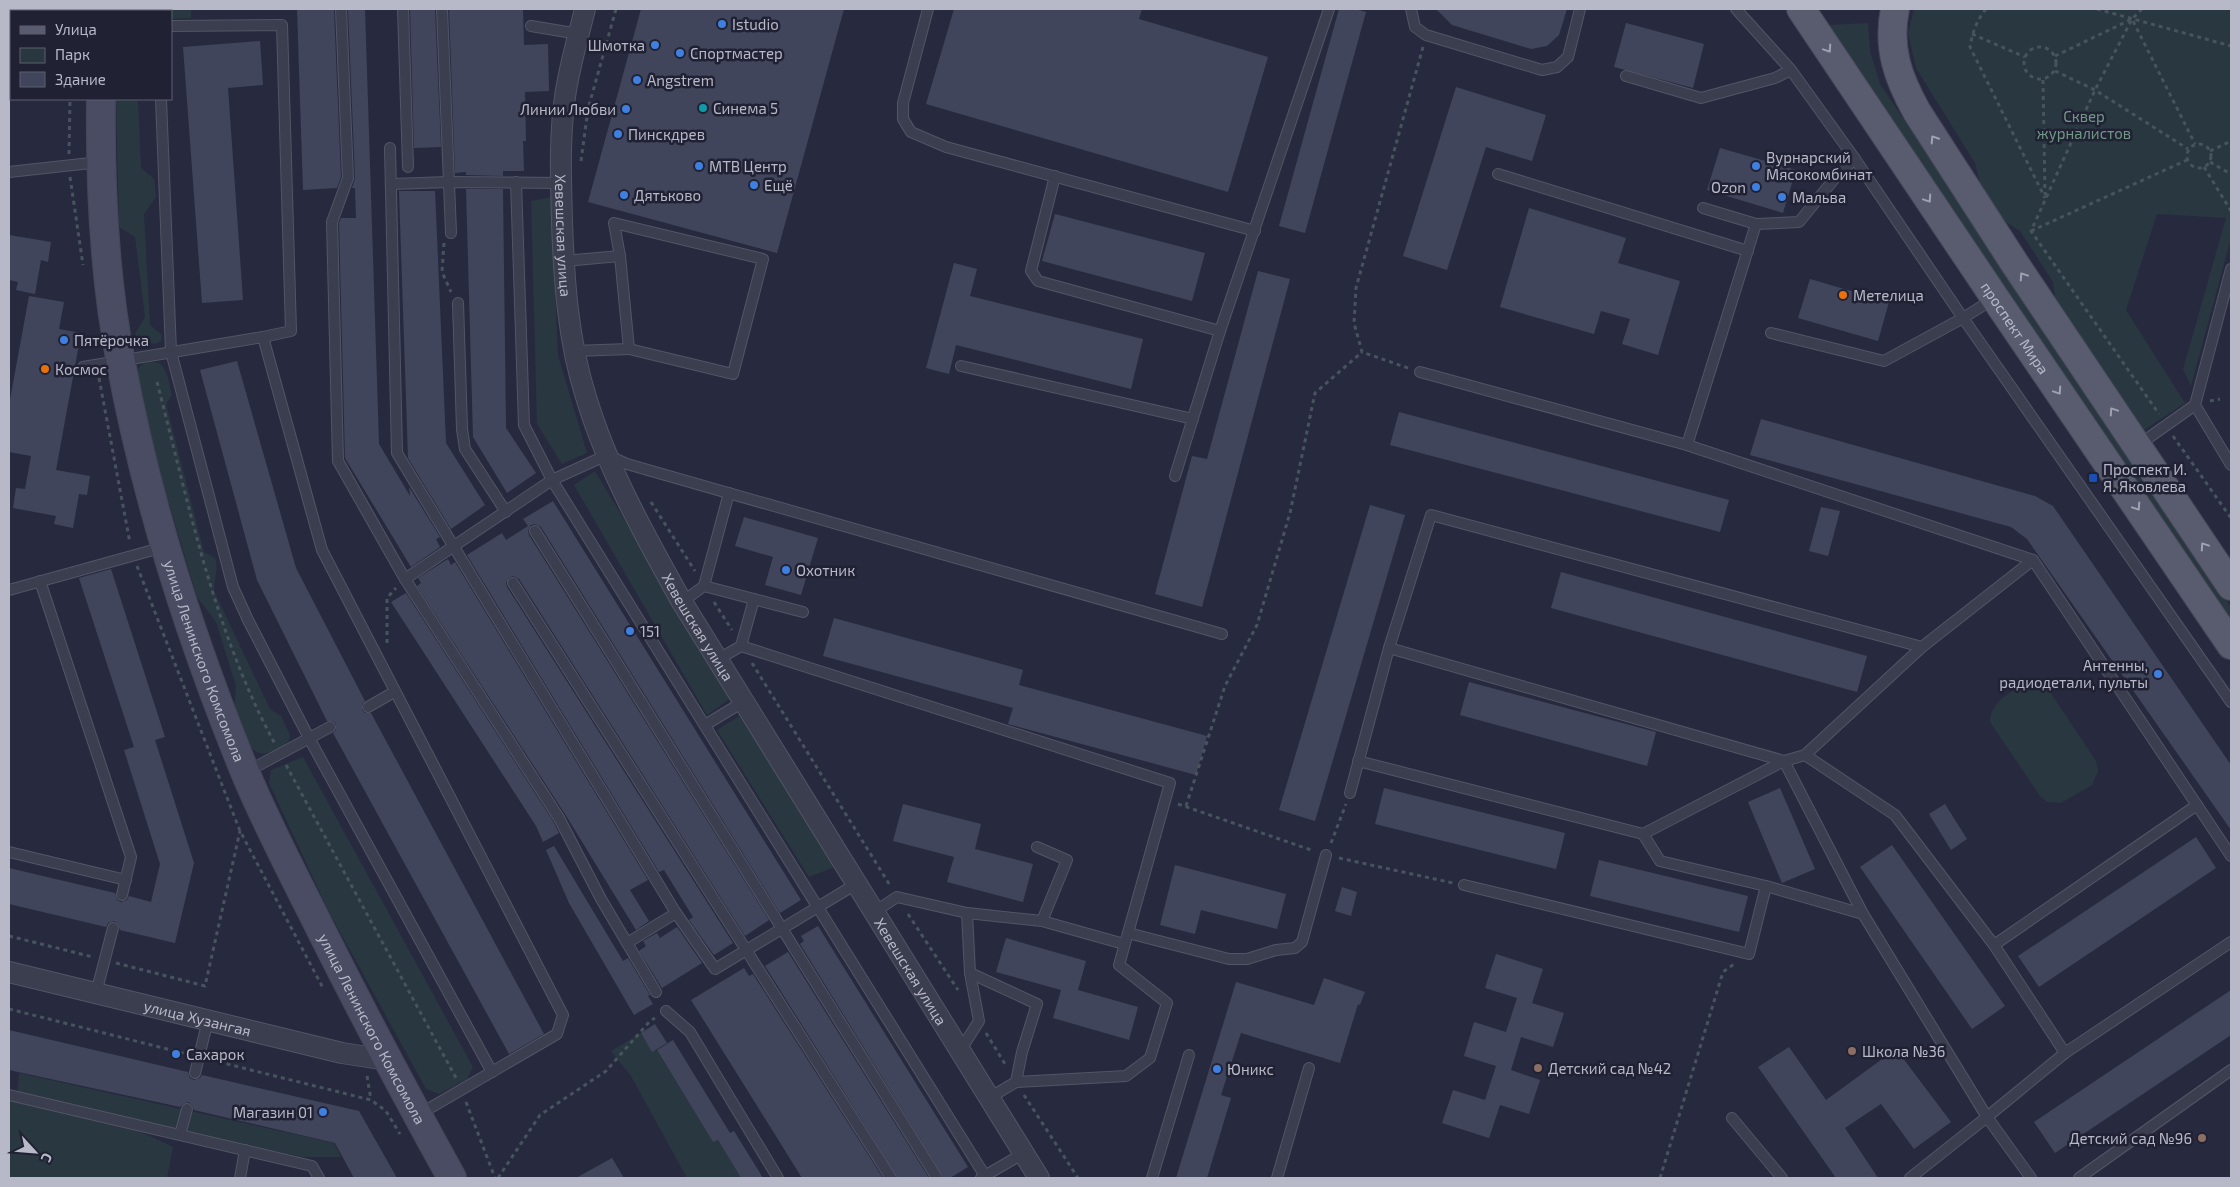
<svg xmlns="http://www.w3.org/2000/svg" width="2240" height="1187" font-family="'Exo 2',sans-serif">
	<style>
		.green { fill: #293740 }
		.building { fill: #41455c }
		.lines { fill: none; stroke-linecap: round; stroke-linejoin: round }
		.lane-casing { stroke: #535566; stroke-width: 12 }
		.street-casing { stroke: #535566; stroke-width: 22 }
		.secondary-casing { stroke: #444658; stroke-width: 30 }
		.primary-casing { stroke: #444658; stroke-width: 30 }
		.path { stroke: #47545d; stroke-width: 3; stroke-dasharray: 4 4; stroke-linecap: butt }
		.lane { stroke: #3b3e4f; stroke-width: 10 }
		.street { stroke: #3b3e4f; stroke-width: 20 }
		.secondary { stroke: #494c62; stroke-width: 28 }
		.primary { stroke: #595c6f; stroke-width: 28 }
		.oneway { stroke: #a0a2b2 }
		.shop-dot { fill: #3f7fe0; stroke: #202234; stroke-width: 2 }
		.culture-dot { fill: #0f9aa8; stroke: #202234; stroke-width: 2 }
		.food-dot { fill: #e8710a; stroke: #202234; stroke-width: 2 }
		.transit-dot { fill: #1a4fb4; stroke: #202234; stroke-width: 2 }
		.education-dot { fill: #8d6e63; stroke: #202234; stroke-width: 2 }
		.labels { text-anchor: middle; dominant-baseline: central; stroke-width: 5; stroke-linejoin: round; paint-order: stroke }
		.poi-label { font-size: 15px; fill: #b7b9c9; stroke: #202234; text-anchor: start }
		.park-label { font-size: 15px; fill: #709985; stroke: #202234 }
		.street-label { font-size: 15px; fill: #b7b9c9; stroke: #202234 }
	</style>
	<rect width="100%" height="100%" fill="#272a3f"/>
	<!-- green -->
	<g class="green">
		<polygon points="123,9 191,9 191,18 171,19 171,11 123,11"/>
		<polygon points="1914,9 2231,9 2231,238 2191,386 2183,369 2226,218 2157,214 2126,310 2185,403 2144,430 2056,303 2053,282 2020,231 2000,218 1982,191 1975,163 1916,68 1908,33"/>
		<polygon points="1868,23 1870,51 1880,84 2231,607 2231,624 1829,25"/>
		<polygon points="116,99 138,99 141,168 154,179 156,197 144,214 150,325 162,335 161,341 155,344 136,340 135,334 145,317 135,237 119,227"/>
		<polygon points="551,197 558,355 587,453 562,464 537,424 531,201"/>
		<path d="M157,362C168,367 169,384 172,395L166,404L204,552L215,558C219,569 214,579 214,591L270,709L281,716L290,735L289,741L278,750L263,754L256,752L247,744L234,710L236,686L216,622L197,597L164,487L139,387C136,367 136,363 157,362Z"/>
		<polygon points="595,471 731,698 707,715 574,485"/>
		<path d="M2036,682L2048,689L2096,761L2098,771L2092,785L2061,803L2047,802L2040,796L1990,722C1989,701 2018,685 2036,682Z"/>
		<polygon points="739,716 837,866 809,877 717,730"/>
		<polygon points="303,757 473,1067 467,1079 439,1094 426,1089 328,910 269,783 271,770"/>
		<polygon points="641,1033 652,1051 656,1049 713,1142 718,1140 741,1178 687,1178 631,1076 611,1051"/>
		<polygon points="19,1073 334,1143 341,1157 302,1157 17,1095"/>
		<path d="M9,1098C65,1111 122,1120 173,1147L167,1178H9Z"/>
	</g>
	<!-- building -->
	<g class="building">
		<polygon points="297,9 334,9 341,177 337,188 303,190"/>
		<polygon points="348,9 365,9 379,444 410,496 409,487 440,537 436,539 440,547 411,567 345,458 339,223 341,218 356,218 355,188 352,188 355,178"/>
		<polygon points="410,9 435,9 441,147 414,148"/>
		<polygon points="449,9 523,9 524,45 548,44 549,91 525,92 526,141 523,141 524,171 503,171 503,176 466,175 466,172 455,173"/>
		<polygon points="641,9 844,9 777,253 588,202"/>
		<polygon points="954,9 1142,9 1139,19 1268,57 1228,192 926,104"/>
		<polygon points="1339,9 1355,9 1366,12 1305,233 1279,226"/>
		<polygon points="1436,9 1567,9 1559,35 1547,46 1531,49 1452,25"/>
		<polygon points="1626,23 1704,44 1693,88 1614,67"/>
		<polygon points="260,41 263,85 228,88 243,300 202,303 183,47"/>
		<polygon points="1456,87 1546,115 1532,161 1486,147 1447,270 1403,256"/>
		<polygon points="1720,148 1796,170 1783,213 1707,190"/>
		<polygon points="466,189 503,189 506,428 536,473 507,493 473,437"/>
		<polygon points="399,191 435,191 446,443 485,505 451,529 408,458"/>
		<polygon points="1529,208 1626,238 1618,263 1680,281 1658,355 1622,344 1630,319 1601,311 1594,334 1500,307"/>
		<polygon points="1055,214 1205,253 1192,301 1042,261"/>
		<polygon points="9,235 51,242 48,262 41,260 35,294 16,290 18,282 9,280"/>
		<polygon points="954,263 977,269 970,296 1143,339 1131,389 956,345 949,374 926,368"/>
		<polygon points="1258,271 1290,279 1202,607 1155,594 1192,456 1207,459"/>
		<polygon points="1810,279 1889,302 1878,341 1798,318"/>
		<polygon points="29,296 64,302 59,329 81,333 56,470 90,476 87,495 79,494 73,528 54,524 56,516 13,508 16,488 25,489 31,456 9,452 9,405"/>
		<polygon points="237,361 296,568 365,701 362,704 362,710 365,713 371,713 544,1034 509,1054 333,733 336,730 336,724 333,721 327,721 257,580 200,370"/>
		<polygon points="1399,412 1729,500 1720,532 1390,445"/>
		<polygon points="1761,419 2035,496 2053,506 2231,765 2231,830 2027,539 2011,527 1750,455"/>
		<polygon points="553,501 801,900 780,913 541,527 535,524 531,525 528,531 529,535 769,920 745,936 519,579 513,576 509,578 506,583 507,587 733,943 714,955 689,920 693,917 664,870 659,872 467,555 502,533 506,540 528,526 523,519"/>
		<polygon points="1370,505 1405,515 1315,821 1279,810"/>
		<polygon points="1821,507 1840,511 1828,556 1809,551"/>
		<polygon points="744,517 818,538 801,595 765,585 773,557 735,546"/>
		<polygon points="448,559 451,565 455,562 648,880 630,890 649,921 636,930 565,814 417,586 421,583 418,578"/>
		<polygon points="111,569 165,737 155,740 194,863 175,943 120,930 118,924 114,921 108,923 106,927 9,904 9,868 115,893 117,900 121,902 127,900 129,896 151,902 160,864 124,750 134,747 79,578"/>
		<polygon points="1561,572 1867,656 1857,692 1551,608"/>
		<polygon points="406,593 553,821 559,833 543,842 536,826 391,602"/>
		<polygon points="834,618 1023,670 1019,685 1207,736 1196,775 1008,724 1013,708 823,656"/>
		<polygon points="1469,682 1656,732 1647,766 1460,715"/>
		<polygon points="1384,788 1565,833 1556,869 1375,824"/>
		<polygon points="1780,788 1815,869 1782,883 1748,802"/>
		<polygon points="903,804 981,824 975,849 1033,864 1023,902 947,882 954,857 893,841"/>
		<polygon points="1945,804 1967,839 1951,850 1929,814"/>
		<polygon points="2196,837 2216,868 2039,987 2018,956"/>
		<polygon points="1892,845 2005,1006 1972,1029 1860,867"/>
		<polygon points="554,846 623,961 628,958 650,995 648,996 653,1004 634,1015 569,903 546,850"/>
		<polygon points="1599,860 1748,896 1739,932 1590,896"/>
		<polygon points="1175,865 1286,894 1277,929 1201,910 1195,934 1160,925"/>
		<polygon points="1342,887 1357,892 1351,916 1335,911"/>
		<polygon points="818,926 968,1167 950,1178 944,1178 800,944 804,941 801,936"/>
		<polygon points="677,927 702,963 662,988 639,951 646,946 643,941 657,933 660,938"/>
		<polygon points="1006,938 1086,961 1078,990 1138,1007 1129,1040 1053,1018 1061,990 996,972"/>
		<polygon points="788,952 929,1178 898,1178 765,966"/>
		<polygon points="1496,954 1543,969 1532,1003 1564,1013 1553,1047 1521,1037 1511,1070 1540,1080 1529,1114 1500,1105 1489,1138 1442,1123 1453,1090 1485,1100 1496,1066 1464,1056 1474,1022 1506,1032 1517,998 1485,988"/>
		<polygon points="744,968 749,976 753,974 883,1178 802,1178 691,1000"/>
		<polygon points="1324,978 1365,992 1360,1005 1358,1004 1340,1063 1241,1033 1221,1095 1231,1098 1207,1178 1176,1178 1236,982 1314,1005"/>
		<polygon points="2231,990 2231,1035 2055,1153 2034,1122"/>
		<polygon points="655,1024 667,1043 652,1052 641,1033"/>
		<polygon points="9,1030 188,1072 190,1078 194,1080 200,1078 202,1075 359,1111 397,1178 354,1178 335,1143 194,1110 192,1105 188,1102 183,1104 180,1107 9,1070"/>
		<polygon points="673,1040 730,1133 734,1131 763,1178 741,1178 718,1140 713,1142 657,1050"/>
		<polygon points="1789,1047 1826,1100 1896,1049 1951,1122 1914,1149 1881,1104 1845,1128 1878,1178 1836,1178 1758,1067"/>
		<polygon points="612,1158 624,1178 576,1178"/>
	</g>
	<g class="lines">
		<defs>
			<g id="lane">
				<polyline points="341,9 348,178 332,222 338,461 405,579 552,480 607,455 627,464 1222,634"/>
				<polyline points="403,9 408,167"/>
				<polyline points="442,9 451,233"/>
				<polyline points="928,9 903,103 903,119 911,132 946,147 1255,231"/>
				<polyline points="1411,9 1415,27 1426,35 1542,70 1557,67 1568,57 1580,9"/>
				<polyline points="1736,9 1791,70 1855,159 1963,318 2231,702"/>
				<polyline points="171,26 282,25 291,331 263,337"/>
				<polyline points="531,26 579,34"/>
				<polyline points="1626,76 1701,98 1775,78 1791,70"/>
				<polyline points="161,99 171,352 233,587 248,620 309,738 492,1072"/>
				<polyline points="390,148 397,453 676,913"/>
				<polyline points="9,172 100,162"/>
				<polyline points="1498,174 1748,251"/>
				<polyline points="1055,176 1031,271 1038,281 1220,331"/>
				<polyline points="516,182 524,425 552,480 985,1176"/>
				<polyline points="392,184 448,182 561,183"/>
				<polyline points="1703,208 1756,224"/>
				<polygon points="614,223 763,259 733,374 629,349 620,256"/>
				<polyline points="564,261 620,256"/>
				<polyline points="2231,269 2195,405 2231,465"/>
				<polyline points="458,303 462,429 465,449 506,512"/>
				<polyline points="1771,333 1884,361 1963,318 1995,298"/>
				<polyline points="574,351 629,349"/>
				<polyline points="961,366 1193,419"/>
				<polyline points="83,367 263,337 322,550 563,1015 557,1034 418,1115"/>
				<polyline points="1420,372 1687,445 2033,560 2231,856"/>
				<polyline points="1687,445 1756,224 1799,222 1840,172 1855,159"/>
				<polyline points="2137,446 2195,405"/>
				<polyline points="1175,476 1220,331 1329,9"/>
				<polyline points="729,493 704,586 803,612"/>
				<polyline points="535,531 937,1178"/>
				<polyline points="405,579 559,818 601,899 656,992"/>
				<polyline points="40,581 131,857 122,895"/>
				<polyline points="513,583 891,1178"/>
				<polyline points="9,590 164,547"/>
				<polyline points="682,602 704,586"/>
				<polyline points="741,646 1170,783 1119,965 1167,1003 1150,1058 1126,1076 1016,1082 989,1098"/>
				<polyline points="1389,648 1784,761 1863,914"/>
				<polyline points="717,660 741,646 754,599"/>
				<polyline points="368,707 394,692"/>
				<polyline points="705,725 743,702"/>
				<polyline points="1805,755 1895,815 1994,945"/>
				<polyline points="1358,761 1643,834 1784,761 1805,755 1922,647 2033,560"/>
				<polyline points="246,772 330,727"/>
				<polyline points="1350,793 1389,648 1431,515 1922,647"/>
				<polyline points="1643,834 1660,861 1766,886 1863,914 1987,1117 2065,1053 1994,945 2197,805"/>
				<polyline points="9,852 126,880"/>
				<polyline points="1464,885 1749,954 1766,886"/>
				<polyline points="874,912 897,897 967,913 970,973 979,1021 960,1051"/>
				<polyline points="967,913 1042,921 1067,860 1037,847"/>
				<polyline points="1042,921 1124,944"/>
				<polyline points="1128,933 1229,959 1247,959 1276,950 1295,948 1302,942 1326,855"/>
				<polyline points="627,943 676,913 715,969 856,884"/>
				<polyline points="970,973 1037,1004 1022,1052 1016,1082"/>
				<polyline points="96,993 113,928"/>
				<polyline points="666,1011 690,1032 778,1178"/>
				<polyline points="2065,1053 2231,942"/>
				<polyline points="195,1073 208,1020"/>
				<polyline points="9,1095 312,1166 319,1178"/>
				<polyline points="1732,1118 1782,1178"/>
				<polyline points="180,1135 187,1109"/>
				<polyline points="240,1178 245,1150"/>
				<polyline points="981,1178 1024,1153"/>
				<polyline points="1152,1178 1189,1055"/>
				<polyline points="1277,1178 1309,1068"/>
				<polyline points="1910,1178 1987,1117 2031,1178"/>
				<polyline points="2079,1178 2231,1070"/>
			</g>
			<g id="street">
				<path id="s1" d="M585,9C578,38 569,67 565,97C559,139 561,180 562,222C564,280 568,341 586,397C608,470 645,536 682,602L1039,1178"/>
				<path id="s2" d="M9,972L342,1053L387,1060"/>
			</g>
			<g id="secondary">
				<polyline points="101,11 101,9"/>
				<path id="s3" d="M101,99C100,186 104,277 121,363C147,503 191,640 245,772C267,825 294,876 320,928C362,1012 406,1095 452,1178"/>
			</g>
			<g id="primary">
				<path id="s4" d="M1801,9L1995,298L2231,645"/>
				<path d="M1895,9C1887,48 1898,78 1917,112L2015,264L2231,586"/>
			</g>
		</defs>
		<!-- lane casing -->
		<use href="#lane" class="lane-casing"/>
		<!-- street casing -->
		<use href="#street" class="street-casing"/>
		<!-- secondary casing -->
		<use href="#secondary" class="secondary-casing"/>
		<!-- primary casing -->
		<use href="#primary" class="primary-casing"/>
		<!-- path -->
		<g class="path">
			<polyline points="138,9 138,11"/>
			<path d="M1986,9C1977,20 1972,33 1970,47L2045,198"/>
			<polyline points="2097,9 2231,46"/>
			<polyline points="2142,9 2132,19 2095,90 2031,231 2159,414"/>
			<polyline points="72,11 73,9"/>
			<polyline points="1972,34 2025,57"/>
			<circle cx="2040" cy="63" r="16"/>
			<polyline points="2055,56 2132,19 2195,144"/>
			<polyline points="2055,71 2095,90 2188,149"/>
			<polyline points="2043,80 2045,195"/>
			<circle cx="2199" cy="156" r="12"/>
			<polyline points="2210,151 2231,141"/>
			<polyline points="69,154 70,99"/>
			<polyline points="581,161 588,109 616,9"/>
			<polyline points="2210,162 2231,174"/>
			<polyline points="2204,167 2231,211"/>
			<polyline points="70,177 83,265"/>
			<polyline points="2031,231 2187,160"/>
			<polyline points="444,243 442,272 451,292"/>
			<polyline points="1408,368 1362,352 1354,323 1356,288 1423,47"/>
			<polyline points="99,378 130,543"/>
			<path d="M157,382C189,505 214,632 275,744"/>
			<polyline points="2210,401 2220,399"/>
			<polyline points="2173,436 2231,518"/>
			<polyline points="651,502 695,571"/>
			<polyline points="137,566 240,831 323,988"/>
			<polyline points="714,602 732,630"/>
			<polyline points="387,643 387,598 396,588"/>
			<polyline points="752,663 891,887"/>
			<polyline points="286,765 456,1078"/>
			<polyline points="1178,804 1314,851"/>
			<polyline points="1186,806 1225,686 1257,625 1290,513 1315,393 1362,352"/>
			<polyline points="1331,843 1346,804"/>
			<polyline points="1339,858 1453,883"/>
			<polyline points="908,914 958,990"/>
			<polyline points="9,936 93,957"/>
			<polyline points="116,963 205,986 240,831"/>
			<polyline points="9,1009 187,1054"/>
			<polyline points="986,1033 1005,1064"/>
			<polyline points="211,1060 371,1100 386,1111 400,1134"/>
			<polyline points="367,1076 371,1100"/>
			<polyline points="1024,1095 1078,1178"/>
			<polyline points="466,1102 495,1178"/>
			<polyline points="498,1178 540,1115 606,1071 650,1021 655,1018"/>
			<polyline points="1660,1178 1723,972 1734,964"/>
		</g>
		<!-- lane -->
		<use href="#lane" class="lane"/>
		<!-- street -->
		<use href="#street" class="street"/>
		<!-- secondary -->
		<use href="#secondary" class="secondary"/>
		<!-- primary -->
		<use href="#primary" class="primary"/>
	</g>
	<!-- one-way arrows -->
	<defs><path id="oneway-chevron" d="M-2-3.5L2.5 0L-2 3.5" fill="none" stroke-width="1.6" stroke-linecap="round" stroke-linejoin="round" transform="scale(1.25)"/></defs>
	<g class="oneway">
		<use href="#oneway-chevron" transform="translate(1828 49) rotate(56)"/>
		<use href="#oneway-chevron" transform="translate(1934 139) rotate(-123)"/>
		<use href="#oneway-chevron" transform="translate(1928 199) rotate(56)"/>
		<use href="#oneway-chevron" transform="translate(2023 276) rotate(-124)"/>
		<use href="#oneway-chevron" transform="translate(2058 391) rotate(56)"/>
		<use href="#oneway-chevron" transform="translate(2113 411) rotate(-124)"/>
		<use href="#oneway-chevron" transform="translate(2137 507) rotate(56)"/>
		<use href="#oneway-chevron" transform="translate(2204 546) rotate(-124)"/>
	</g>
	<!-- markers -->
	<g class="shop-dot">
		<circle cx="722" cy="24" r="5"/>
		<circle cx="655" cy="45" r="5"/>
		<circle cx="680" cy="53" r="5"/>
		<circle cx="637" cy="80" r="5"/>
		<circle cx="626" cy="109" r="5"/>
		<circle cx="618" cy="134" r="5"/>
		<circle cx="699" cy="166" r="5"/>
		<circle cx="1756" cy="166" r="5"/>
		<circle cx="754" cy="185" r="5"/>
		<circle cx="1756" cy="187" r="5"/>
		<circle cx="624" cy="195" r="5"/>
		<circle cx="1782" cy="197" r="5"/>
		<circle cx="64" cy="340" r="5"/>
		<circle cx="786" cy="570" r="5"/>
		<circle cx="630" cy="631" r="5"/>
		<circle cx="2158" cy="674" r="5"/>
		<circle cx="176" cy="1054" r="5"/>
		<circle cx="1217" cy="1069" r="5"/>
		<circle cx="323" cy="1112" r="5"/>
	</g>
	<circle class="culture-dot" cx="703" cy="108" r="5"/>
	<g class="food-dot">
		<circle cx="1843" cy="295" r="5"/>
		<circle cx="45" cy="369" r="5"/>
	</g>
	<rect class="transit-dot" x="2088" y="473" width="10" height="10" rx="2.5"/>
	<g class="education-dot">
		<circle cx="1852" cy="1051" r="5"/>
		<circle cx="1538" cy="1068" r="5"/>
		<circle cx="2202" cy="1138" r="5"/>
	</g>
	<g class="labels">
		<!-- poi labels -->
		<g class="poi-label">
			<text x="732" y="24">Istudio</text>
			<text x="645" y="45" text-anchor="end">Шмотка</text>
			<text x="690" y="53">Спортмастер</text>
			<text x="647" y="80">Angstrem</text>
			<text x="713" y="108">Синема 5</text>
			<text x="616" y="109" text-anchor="end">Линии Любви</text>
			<text x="628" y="134">Пинскдрев</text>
			<text x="1766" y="157">Вурнарский<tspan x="1766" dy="17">Мясокомбинат</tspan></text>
			<text x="709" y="166">МТВ Центр</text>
			<text x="764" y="185">Ещё</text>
			<text x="1746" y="187" text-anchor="end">Ozon</text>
			<text x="634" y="195">Дятьково</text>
			<text x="1792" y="197">Мальва</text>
			<text x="1853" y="295">Метелица</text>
			<text x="74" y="340">Пятёрочка</text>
			<text x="55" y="369">Космос</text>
			<text x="2103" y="469">Проспект И.<tspan x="2103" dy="17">Я. Яковлева</tspan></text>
			<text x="796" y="570">Охотник</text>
			<text x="640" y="631">151</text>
			<text x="2148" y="665" text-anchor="end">Антенны,<tspan x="2148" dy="17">радиодетали, пульты</tspan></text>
			<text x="1862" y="1051">Школа №36</text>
			<text x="186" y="1054">Сахарок</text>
			<text x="1548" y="1068">Детский сад №42</text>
			<text x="1227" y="1069">Юникс</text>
			<text x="313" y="1112" text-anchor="end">Магазин 01</text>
			<text x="2192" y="1138" text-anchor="end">Детский сад №96</text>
		</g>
		<!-- park labels -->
		<g class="park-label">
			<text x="2084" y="116">Сквер<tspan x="2084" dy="17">журналистов</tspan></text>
		</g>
		<!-- street labels -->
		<g class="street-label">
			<text stroke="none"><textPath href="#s1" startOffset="229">Хевешская улица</textPath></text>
			<text stroke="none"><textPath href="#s4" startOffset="384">проспект Мира</textPath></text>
			<text stroke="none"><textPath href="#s1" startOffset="649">Хевешская улица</textPath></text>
			<text stroke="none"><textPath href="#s3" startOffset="575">улица Ленинского Комсомола</textPath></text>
			<text stroke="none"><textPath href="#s1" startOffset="1054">Хевешская улица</textPath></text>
			<text stroke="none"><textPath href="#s2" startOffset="194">улица Хузангая</textPath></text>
			<text stroke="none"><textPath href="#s3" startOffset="980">улица Ленинского Комсомола</textPath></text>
		</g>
	</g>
	<!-- border -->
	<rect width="2240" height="1187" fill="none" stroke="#b7b9c9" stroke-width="20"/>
	<!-- legend -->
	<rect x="10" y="10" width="162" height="90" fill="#202234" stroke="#5c5e70"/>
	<rect x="20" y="26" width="25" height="8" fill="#595c6f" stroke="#5c5e70"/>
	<text x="55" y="35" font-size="15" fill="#b7b9c9">Улица</text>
	<rect x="20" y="48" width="25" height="15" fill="#293740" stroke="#5c5e70"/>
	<text x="55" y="60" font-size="15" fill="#b7b9c9">Парк</text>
	<rect x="20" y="72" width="25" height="15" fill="#41455c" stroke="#5c5e70"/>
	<text x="55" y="85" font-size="15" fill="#b7b9c9">Здание</text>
	<!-- north arrow -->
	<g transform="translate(35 1152) rotate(116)" stroke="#202234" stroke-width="4" paint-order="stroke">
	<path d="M0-4L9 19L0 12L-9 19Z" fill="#b7b9c9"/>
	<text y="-8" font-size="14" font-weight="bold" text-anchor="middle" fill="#b7b9c9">С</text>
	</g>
</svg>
